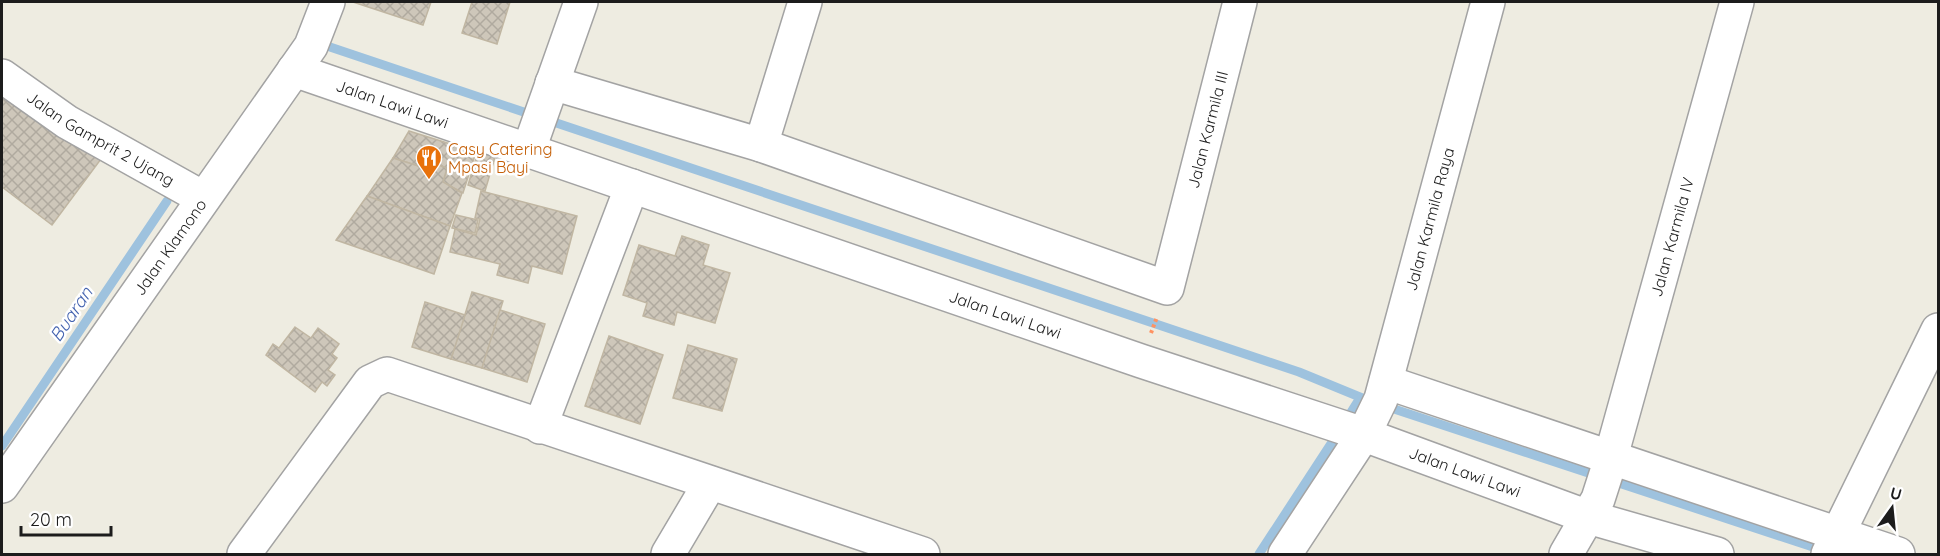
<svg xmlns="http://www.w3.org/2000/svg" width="1940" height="556" font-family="Quicksand,sans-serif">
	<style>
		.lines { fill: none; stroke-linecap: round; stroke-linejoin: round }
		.stream { stroke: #9ec2de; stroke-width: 9 }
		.building { fill: url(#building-cross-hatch); stroke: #c0b6a2; stroke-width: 1.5 }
		.minor-casing { stroke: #a3a3a3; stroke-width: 36 }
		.path { stroke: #ff9261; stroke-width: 4; stroke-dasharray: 3 3; stroke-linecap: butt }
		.minor { stroke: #fff; stroke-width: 33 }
		.labels { text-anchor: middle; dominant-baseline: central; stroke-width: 5; stroke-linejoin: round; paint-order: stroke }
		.street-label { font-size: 16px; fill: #1c1c1c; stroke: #fff }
		.food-label { font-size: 16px; fill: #c56008; stroke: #fff; text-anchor: start }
		.water-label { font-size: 18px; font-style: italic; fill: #4463af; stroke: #fff }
	</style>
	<defs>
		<pattern id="building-cross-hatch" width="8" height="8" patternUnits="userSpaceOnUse" patternTransform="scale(1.5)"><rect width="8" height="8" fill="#cec7ba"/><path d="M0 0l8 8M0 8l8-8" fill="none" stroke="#b0aa9f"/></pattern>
	</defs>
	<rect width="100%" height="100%" fill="#eeece1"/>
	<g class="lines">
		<!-- stream -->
		<g class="stream">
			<polyline points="330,47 1299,372 1372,402"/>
			<polyline points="1385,406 1822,550"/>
			<polyline points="1345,422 1360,398"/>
			<polyline points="2,446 167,201"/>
			<polyline points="1259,554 1338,433"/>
		</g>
	</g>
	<!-- building -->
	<g class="building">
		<polygon points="353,2 431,2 423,25"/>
		<polygon points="472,2 510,2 497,44 462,33"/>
		<polygon points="2,78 104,155 52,225 2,187"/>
		<polygon points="409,131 476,152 463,193 443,182 447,168 429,162 425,168 393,158"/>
		<polygon points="478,152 495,157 485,191 468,185"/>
		<polygon points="393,158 425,168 429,162 447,168 443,182 462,193 450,226 367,196"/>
		<polygon points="481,191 577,216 562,274 532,266 528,283 497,275 500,264 450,252 455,229 476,235 480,219 475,218"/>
		<polygon points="367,196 450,226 434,274 336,240"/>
		<polygon points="456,215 478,220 475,233 452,228"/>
		<polygon points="682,236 709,245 703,265 730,273 715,323 677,312 674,325 643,316 647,303 623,295 639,245 675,256"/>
		<polygon points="472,292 503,301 482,368 451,359"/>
		<polygon points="425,302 465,315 451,359 412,347"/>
		<polygon points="500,310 545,324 527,382 482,368"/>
		<polygon points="295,327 311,338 318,328 339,344 332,354 337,358 328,370 335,375 327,386 322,382 315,392 266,355 273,344 279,348"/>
		<polygon points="609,336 663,355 640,424 585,406"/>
		<polygon points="688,345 737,359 722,411 673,398"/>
	</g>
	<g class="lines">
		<defs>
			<g id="minor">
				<path id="s1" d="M294,70L1141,361L1351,430L1588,517L1717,554"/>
				<path id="s2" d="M2,76L67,122L203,198"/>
				<path id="s3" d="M552,83L761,145L1167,288L1240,2"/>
				<polyline points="761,145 805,2"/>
				<polyline points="528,152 581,2"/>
				<polyline points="1386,382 1898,554"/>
				<polyline points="540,427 632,186"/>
				<path id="s4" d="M2,486L311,46L328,2"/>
				<polyline points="244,554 370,382 387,374 923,554"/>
				<polyline points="668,554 710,483"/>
				<path id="s5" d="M1285,554L1364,434L1381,399L1488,2"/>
				<path id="s6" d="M1566,554L1598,499L1607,471L1737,2"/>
				<polyline points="1828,554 1938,330"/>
			</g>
		</defs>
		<!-- minor casing -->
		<use href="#minor" class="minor-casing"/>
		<!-- path -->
		<polyline class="path" points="1151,333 1157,317"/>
		<!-- minor -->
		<use href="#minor" class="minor"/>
	</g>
	<!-- icons -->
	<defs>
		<symbol id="restaurant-pin" viewBox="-11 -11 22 30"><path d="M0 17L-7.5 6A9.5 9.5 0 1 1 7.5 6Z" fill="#e8710a" stroke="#fff"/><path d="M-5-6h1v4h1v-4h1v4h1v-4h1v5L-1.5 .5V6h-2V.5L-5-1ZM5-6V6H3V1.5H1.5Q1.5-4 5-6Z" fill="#fff"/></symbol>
	</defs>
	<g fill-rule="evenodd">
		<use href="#restaurant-pin" x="414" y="143" width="30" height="40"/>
	</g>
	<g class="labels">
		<!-- street labels -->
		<g class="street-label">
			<text stroke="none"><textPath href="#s1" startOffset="104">Jalan Lawi Lawi</textPath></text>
			<text stroke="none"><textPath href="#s3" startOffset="812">Jalan Karmila III</textPath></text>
			<text stroke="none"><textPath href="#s2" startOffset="117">Jalan Gamprit 2 Ujang</textPath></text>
			<text stroke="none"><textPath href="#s5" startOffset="369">Jalan Karmila Raya</textPath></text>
			<text stroke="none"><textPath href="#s6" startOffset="336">Jalan Karmila IV</textPath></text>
			<text stroke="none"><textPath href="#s4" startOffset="292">Jalan Klamono</textPath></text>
			<text stroke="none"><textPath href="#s1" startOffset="752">Jalan Lawi Lawi</textPath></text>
			<text stroke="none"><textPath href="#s1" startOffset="1238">Jalan Lawi Lawi</textPath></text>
		</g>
		<!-- food labels -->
		<g class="food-label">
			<text x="448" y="149">Casy Catering<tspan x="448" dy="18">Mpasi Bayi</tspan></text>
		</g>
		<!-- water labels -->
		<g class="water-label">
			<text transform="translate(71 314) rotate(-56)">Buaran</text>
		</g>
	</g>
	<!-- border -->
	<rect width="1940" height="556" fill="none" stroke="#1c1c1c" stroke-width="6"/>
	<!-- north arrow -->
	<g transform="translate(1892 508) rotate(15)" stroke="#ffffff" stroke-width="4.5" paint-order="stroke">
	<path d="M0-4.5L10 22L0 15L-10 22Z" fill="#1c1c1c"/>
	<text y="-9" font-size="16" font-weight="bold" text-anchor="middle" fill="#1c1c1c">U</text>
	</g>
	<!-- scale -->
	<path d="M21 526v9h90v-9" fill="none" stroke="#1c1c1c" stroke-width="3"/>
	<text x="30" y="526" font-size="18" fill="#1c1c1c" stroke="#ffffff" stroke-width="4.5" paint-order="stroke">20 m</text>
</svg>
